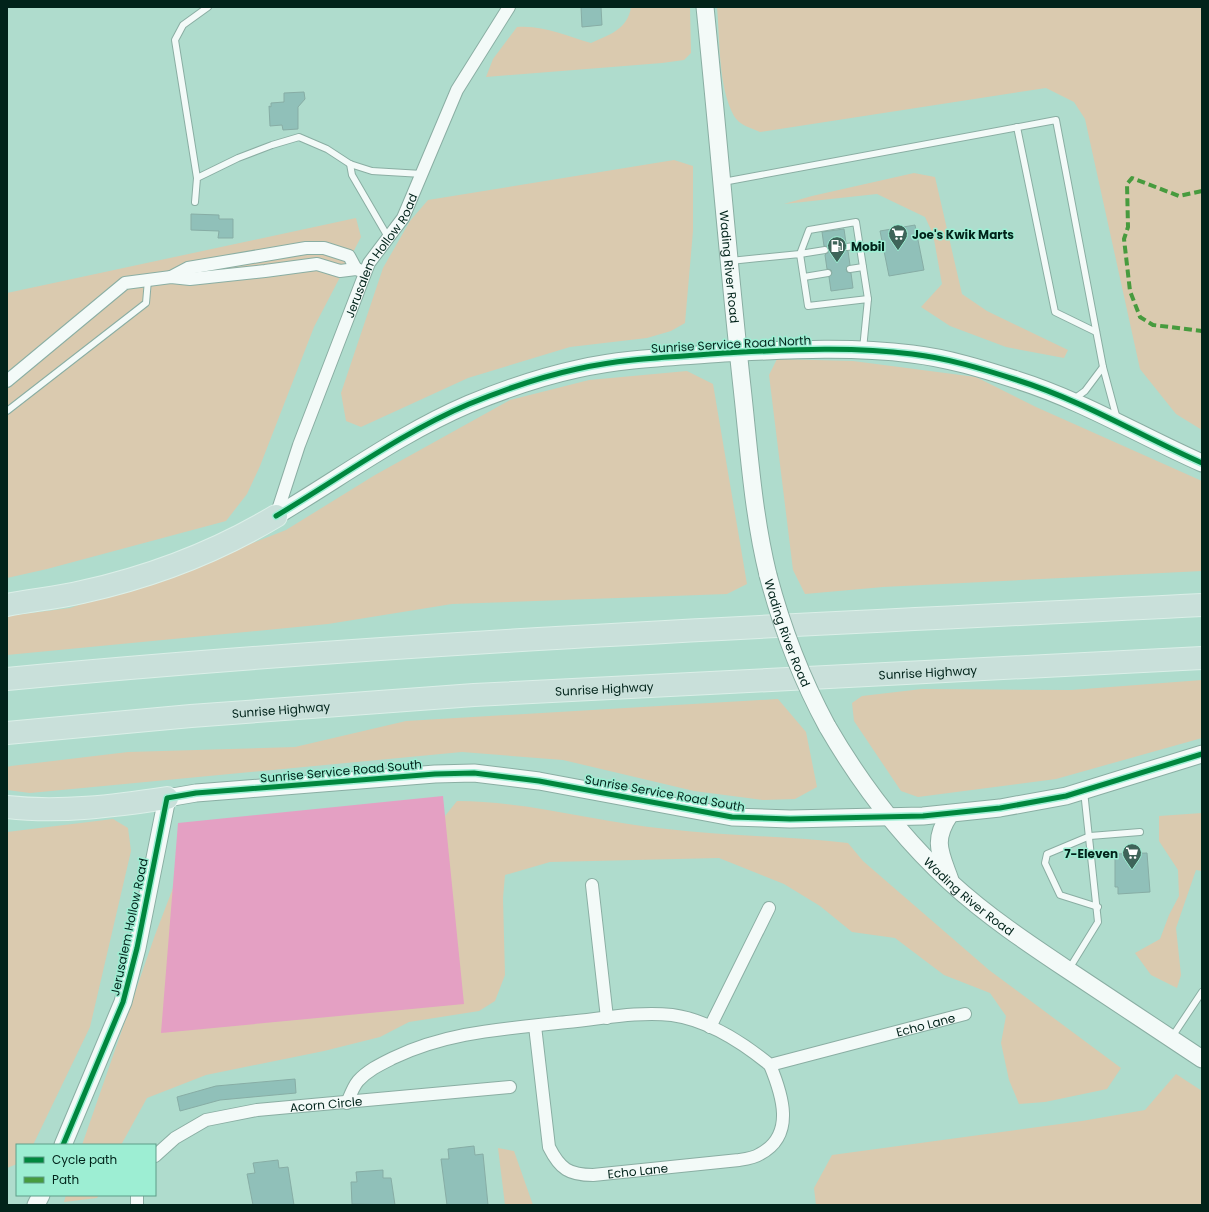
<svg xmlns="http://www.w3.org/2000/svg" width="1209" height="1212" font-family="Poppins,sans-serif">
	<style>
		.green { fill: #dacaaf }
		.water { fill: #e4a0c3 }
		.building { fill: #90c0b9; stroke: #87ada5 }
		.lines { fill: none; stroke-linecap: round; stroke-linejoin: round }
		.lane-casing { stroke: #8aaea3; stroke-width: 8 }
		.street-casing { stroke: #8aaea3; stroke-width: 14 }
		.secondary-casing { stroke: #8aaea3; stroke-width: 19 }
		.highway-casing { stroke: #dbefe8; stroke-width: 24 }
		.lane { stroke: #f3faf8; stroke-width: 6 }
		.street { stroke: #f3faf8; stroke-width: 12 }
		.secondary { stroke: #f3faf8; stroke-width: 17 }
		.highway { stroke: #c9e0da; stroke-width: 22 }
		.secondary-bridge-casing { stroke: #8aaea3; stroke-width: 19; stroke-linecap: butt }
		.secondary-bridge { stroke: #f3faf8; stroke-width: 17 }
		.quiet { stroke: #479b3e; stroke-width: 4; stroke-dasharray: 8 4; stroke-linecap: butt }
		.cycleway-casing { stroke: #9deed3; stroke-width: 8 }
		.cycleway { stroke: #00873e; stroke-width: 5 }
		.labels { text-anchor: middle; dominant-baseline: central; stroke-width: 3; stroke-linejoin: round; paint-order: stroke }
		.poi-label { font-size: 12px; font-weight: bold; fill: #01231a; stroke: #9deed3; text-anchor: start }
		.street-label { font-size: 12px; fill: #01231a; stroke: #9deed3 }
	</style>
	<rect width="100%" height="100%" fill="#afdccd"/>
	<!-- green -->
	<g class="green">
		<path d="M631,7H690L691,53L684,60L662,63L486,77L493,59L517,27C544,25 566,36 591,43C609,35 628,29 631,7Z"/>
		<path d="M717,7H1202V430L1176,414L1140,369L1085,119L1074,102L1046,88L760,132C751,128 739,125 734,116C718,87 720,40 717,7Z"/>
		<polygon points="674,160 693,166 693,231 685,323 671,331 647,338 570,347 468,378 361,427 346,421 341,393 383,268 410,221 428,200"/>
		<polygon points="914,173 935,177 962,294 987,311 1068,350 1064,358 1006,347 950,326 921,307 942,284 933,234 925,217 877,194 784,204 812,196"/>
		<polygon points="356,218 361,237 314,327 260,466 247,494 226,521 47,569 7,578 7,293"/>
		<polygon points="777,359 853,361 976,377 1036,407 1202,481 1202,571 883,587 805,594 793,570 769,375"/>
		<polygon points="687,371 713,384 747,584 727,594 452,604 328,624 7,655 7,616 70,608 222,555 286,530 375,475 510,400 589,380"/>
		<polygon points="1202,680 1202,738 1056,779 918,797 901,791 854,721 852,703 862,696 922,689 1071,690"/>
		<polygon points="778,699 806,732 817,787 795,799 763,800 694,791 563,760 462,752 30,793 7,790 7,767 11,766 128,752 295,747 406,721"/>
		<path d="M457,801C527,801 596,822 667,829C727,836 788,836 848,843L863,861L989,970L1121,1068L1107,1089L1045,1102L1019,1104L1009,1080L1001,1043L1006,1016L990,993L944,975L895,938L852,932L820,906L784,884L719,858L550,862L505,875L503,898L505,975L495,1001L479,1011L409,1022L380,1037L324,1051L206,1075L147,1098L121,1145H82L155,935L191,841L433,831Z"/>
		<polygon points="1202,813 1202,871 1196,870 1176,928 1181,975 1177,988 1151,975 1135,953 1160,939 1169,915 1179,896 1178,870 1159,841 1159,816"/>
		<polygon points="113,819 128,828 131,851 90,1027 33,1145 17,1145 17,1164 7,1168 7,832"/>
		<polygon points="1176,1074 1202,1091 1202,1205 816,1205 814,1188 832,1155 1082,1121 1145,1110"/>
		<polygon points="498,1148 514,1151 533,1205 505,1205"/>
		<polygon points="66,1195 99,1195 97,1198 64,1202"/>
	</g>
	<!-- water -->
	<polygon class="water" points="443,796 464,1004 161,1033 178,823"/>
	<!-- building -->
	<g class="building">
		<polygon points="581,7 601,7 602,25 582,27"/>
		<polygon points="304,92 305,99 298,107 298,129 283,130 282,125 270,126 269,106 271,107 271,103 284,102 284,93"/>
		<polygon points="191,214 219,215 219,219 233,219 233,238 218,238 219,231 191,230"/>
		<polygon points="915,225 924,270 889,276 880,231"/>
		<polygon points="844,229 846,243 843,247 848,251 850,265 846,269 847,272 851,273 853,288 831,291 829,277 832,273 831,270 827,269 825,255 829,250 828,247 824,246 822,232"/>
		<polygon points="1147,853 1150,892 1118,894 1118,887 1115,887 1115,854"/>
		<polygon points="295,1079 296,1093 220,1100 180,1111 177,1097 216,1086"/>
		<polygon points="474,1146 475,1155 483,1154 488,1205 447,1205 441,1159 449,1159 448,1149"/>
		<polygon points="278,1160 279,1168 288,1167 294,1205 253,1205 247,1174 255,1173 253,1163"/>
		<polygon points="383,1170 383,1178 391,1178 395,1205 352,1204 351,1182 357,1182 356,1172"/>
	</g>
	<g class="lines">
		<defs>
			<g id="lane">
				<polyline points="1017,127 1055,312 1096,332"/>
				<polyline points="350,164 352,175 388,237"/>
				<polyline points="197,178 175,40 183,25 208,7"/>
				<polyline points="723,182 1056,120 1103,367"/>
				<polyline points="195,202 197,178 238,158 272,145 299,137 327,149 350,164 372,171 422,174"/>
				<polyline points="847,247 860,245"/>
				<polyline points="825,250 800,254 809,230 856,222 868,299"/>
				<polyline points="730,261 800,254 808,306 868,299 863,349"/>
				<polyline points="850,269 863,267"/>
				<polyline points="804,277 828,273"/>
				<polyline points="1074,399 1085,391 1103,367 1117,419"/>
				<polyline points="7,411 146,303 148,280"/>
				<polyline points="1098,907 1060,895 1045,863 1047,854 1090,836 1140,832"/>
				<polyline points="1069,969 1098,922 1084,791"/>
				<polyline points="1172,1037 1202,992"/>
			</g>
			<g id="street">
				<polyline points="171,277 188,268 306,248 324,248 349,256 356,269"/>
				<polyline points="7,381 125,283 171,277 190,279 265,271 317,264 340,271 356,269 365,272"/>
				<path id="s1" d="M276,516L299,445L369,263L403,218L457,90L509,7"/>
				<polyline points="592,885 607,1018"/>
				<path id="s2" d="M535,1026L549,1147C560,1169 569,1175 593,1175L739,1160C746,1159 754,1158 760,1154C796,1135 782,1094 770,1065"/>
				<polyline points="710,1027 769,908"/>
				<path id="s3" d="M347,1103C350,1096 353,1087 358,1081C368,1070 381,1064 393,1058C449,1031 506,1029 567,1022C601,1019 637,1011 672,1015C708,1020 742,1042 770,1065L965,1014"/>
				<path id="s4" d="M155,1156L175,1138L206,1120L257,1110L510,1087"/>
				<polyline points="137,1205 137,1195"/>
			</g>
			<g id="secondary">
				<path id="s5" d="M705,7C718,133 728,260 742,387C749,450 753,514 768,575"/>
				<path d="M276,516C340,478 401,433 469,404C503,390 540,377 577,369C625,358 675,357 724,353C786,350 849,346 912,354C947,358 983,369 1017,380C1081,400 1141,436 1202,463"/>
				<path id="s6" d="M827,726C860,783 901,837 950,882C987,916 1029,944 1071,972C1115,1001 1158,1030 1202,1059"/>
				<path d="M950,814C932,841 940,852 950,880"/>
				<polyline points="63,1145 123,1002 137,948 167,798 196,793 247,789 435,774 474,773 539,781 732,817 790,819 923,816 1000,808 1066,796 1202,754"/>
				<polyline points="36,1205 41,1195"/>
			</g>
			<g id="highway">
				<path d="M7,605C32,600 57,598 82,592C150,577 216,552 276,516"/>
				<path d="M7,679C405,641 803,625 1202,605"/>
				<path id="s7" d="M7,733L191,716L474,695L1202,658"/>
				<path d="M7,807C60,813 115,806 167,798"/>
			</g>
		</defs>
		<!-- lane casing -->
		<use href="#lane" class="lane-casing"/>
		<!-- street casing -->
		<use href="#street" class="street-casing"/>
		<!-- secondary casing -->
		<use href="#secondary" class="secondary-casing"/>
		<!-- highway casing -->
		<use href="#highway" class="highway-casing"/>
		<!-- lane -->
		<use href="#lane" class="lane"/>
		<!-- street -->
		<use href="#street" class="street"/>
		<!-- secondary -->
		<use href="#secondary" class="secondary"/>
		<!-- highway -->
		<use href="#highway" class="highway"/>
		<defs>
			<g id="secondary-bridge">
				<path id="s8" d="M768,575C782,628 801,678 827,726"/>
			</g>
		</defs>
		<!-- secondary-bridge casing -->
		<use href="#secondary-bridge" class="secondary-bridge-casing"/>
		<!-- secondary-bridge -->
		<use href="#secondary-bridge" class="secondary-bridge"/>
		<!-- quiet -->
		<polyline class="quiet" points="1202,191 1179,196 1132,178 1127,184 1128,227 1124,239 1130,291 1140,317 1153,325 1202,331"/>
		<defs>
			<g id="cycleway">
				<path d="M276,516C340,478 401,433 469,404C503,390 540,377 577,369C625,358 675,357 724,353C786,350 849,346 912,354C947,358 983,369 1017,380C1081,400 1141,436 1202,463"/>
				<polyline points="63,1145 123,1002 137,948 167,798 196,793 247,789 435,774 474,773 539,781 732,817 790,819 923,816 1000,808 1066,796 1202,754"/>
			</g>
		</defs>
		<!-- cycleway casing -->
		<use href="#cycleway" class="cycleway-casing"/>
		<!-- cycleway -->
		<use href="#cycleway" class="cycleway"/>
	</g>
	<!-- icons -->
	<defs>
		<symbol id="supermarket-pin" viewBox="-11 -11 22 30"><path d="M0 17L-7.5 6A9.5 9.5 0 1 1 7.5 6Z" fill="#3e6459" stroke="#9deed3"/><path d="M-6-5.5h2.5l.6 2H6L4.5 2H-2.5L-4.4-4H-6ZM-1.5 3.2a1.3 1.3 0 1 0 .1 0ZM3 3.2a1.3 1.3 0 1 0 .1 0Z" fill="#fff"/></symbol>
		<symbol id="fuel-pin" viewBox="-11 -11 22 30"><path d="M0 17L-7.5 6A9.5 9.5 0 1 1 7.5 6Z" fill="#3e6459" stroke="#9deed3"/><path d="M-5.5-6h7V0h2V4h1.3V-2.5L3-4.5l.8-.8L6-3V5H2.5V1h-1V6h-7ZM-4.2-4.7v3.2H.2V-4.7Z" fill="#fff"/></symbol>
	</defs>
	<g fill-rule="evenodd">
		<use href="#supermarket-pin" x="887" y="223" width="22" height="30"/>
		<use href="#fuel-pin" x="826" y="235" width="22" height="30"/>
		<use href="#supermarket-pin" x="1121" y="842" width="22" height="30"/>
	</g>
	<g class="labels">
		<!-- poi labels -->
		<g class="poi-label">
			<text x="912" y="234">Joe's Kwik Marts</text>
			<text x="851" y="246">Mobil</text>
			<text x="1118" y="853" text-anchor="end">7-Eleven</text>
		</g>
		<!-- street labels -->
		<g class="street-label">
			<text stroke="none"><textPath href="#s1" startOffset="282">Jerusalem Hollow Road</textPath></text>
			<text stroke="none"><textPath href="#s5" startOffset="261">Wading River Road</textPath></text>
			<text transform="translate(731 344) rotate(-3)">Sunrise Service Road North</text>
			<text stroke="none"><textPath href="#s8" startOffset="61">Wading River Road</textPath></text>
			<text stroke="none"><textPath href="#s7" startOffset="923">Sunrise Highway</textPath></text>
			<text stroke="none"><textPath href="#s7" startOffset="599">Sunrise Highway</textPath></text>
			<text stroke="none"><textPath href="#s7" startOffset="275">Sunrise Highway</textPath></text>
			<text transform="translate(341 771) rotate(-5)">Sunrise Service Road South</text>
			<text transform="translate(665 793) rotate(10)">Sunrise Service Road South</text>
			<text stroke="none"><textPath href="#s6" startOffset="223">Wading River Road</textPath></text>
			<text transform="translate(129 927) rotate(-78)">Jerusalem Hollow Road</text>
			<text stroke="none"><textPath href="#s3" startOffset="623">Echo Lane</textPath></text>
			<text stroke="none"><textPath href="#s4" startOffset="184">Acorn Circle</textPath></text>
			<text stroke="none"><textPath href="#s2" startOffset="223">Echo Lane</textPath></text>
		</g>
	</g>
	<!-- border -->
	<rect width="1209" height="1212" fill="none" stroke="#01231a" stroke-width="16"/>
	<!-- legend -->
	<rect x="16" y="1144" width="140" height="52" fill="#9deed3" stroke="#5f9d89"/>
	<rect x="24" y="1157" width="20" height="6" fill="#00873e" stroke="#5f9d89"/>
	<text x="52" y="1164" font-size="12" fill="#01231a">Cycle path</text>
	<rect x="24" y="1177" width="20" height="6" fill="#479b3e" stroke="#5f9d89"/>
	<text x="52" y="1184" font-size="12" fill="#01231a">Path</text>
</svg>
